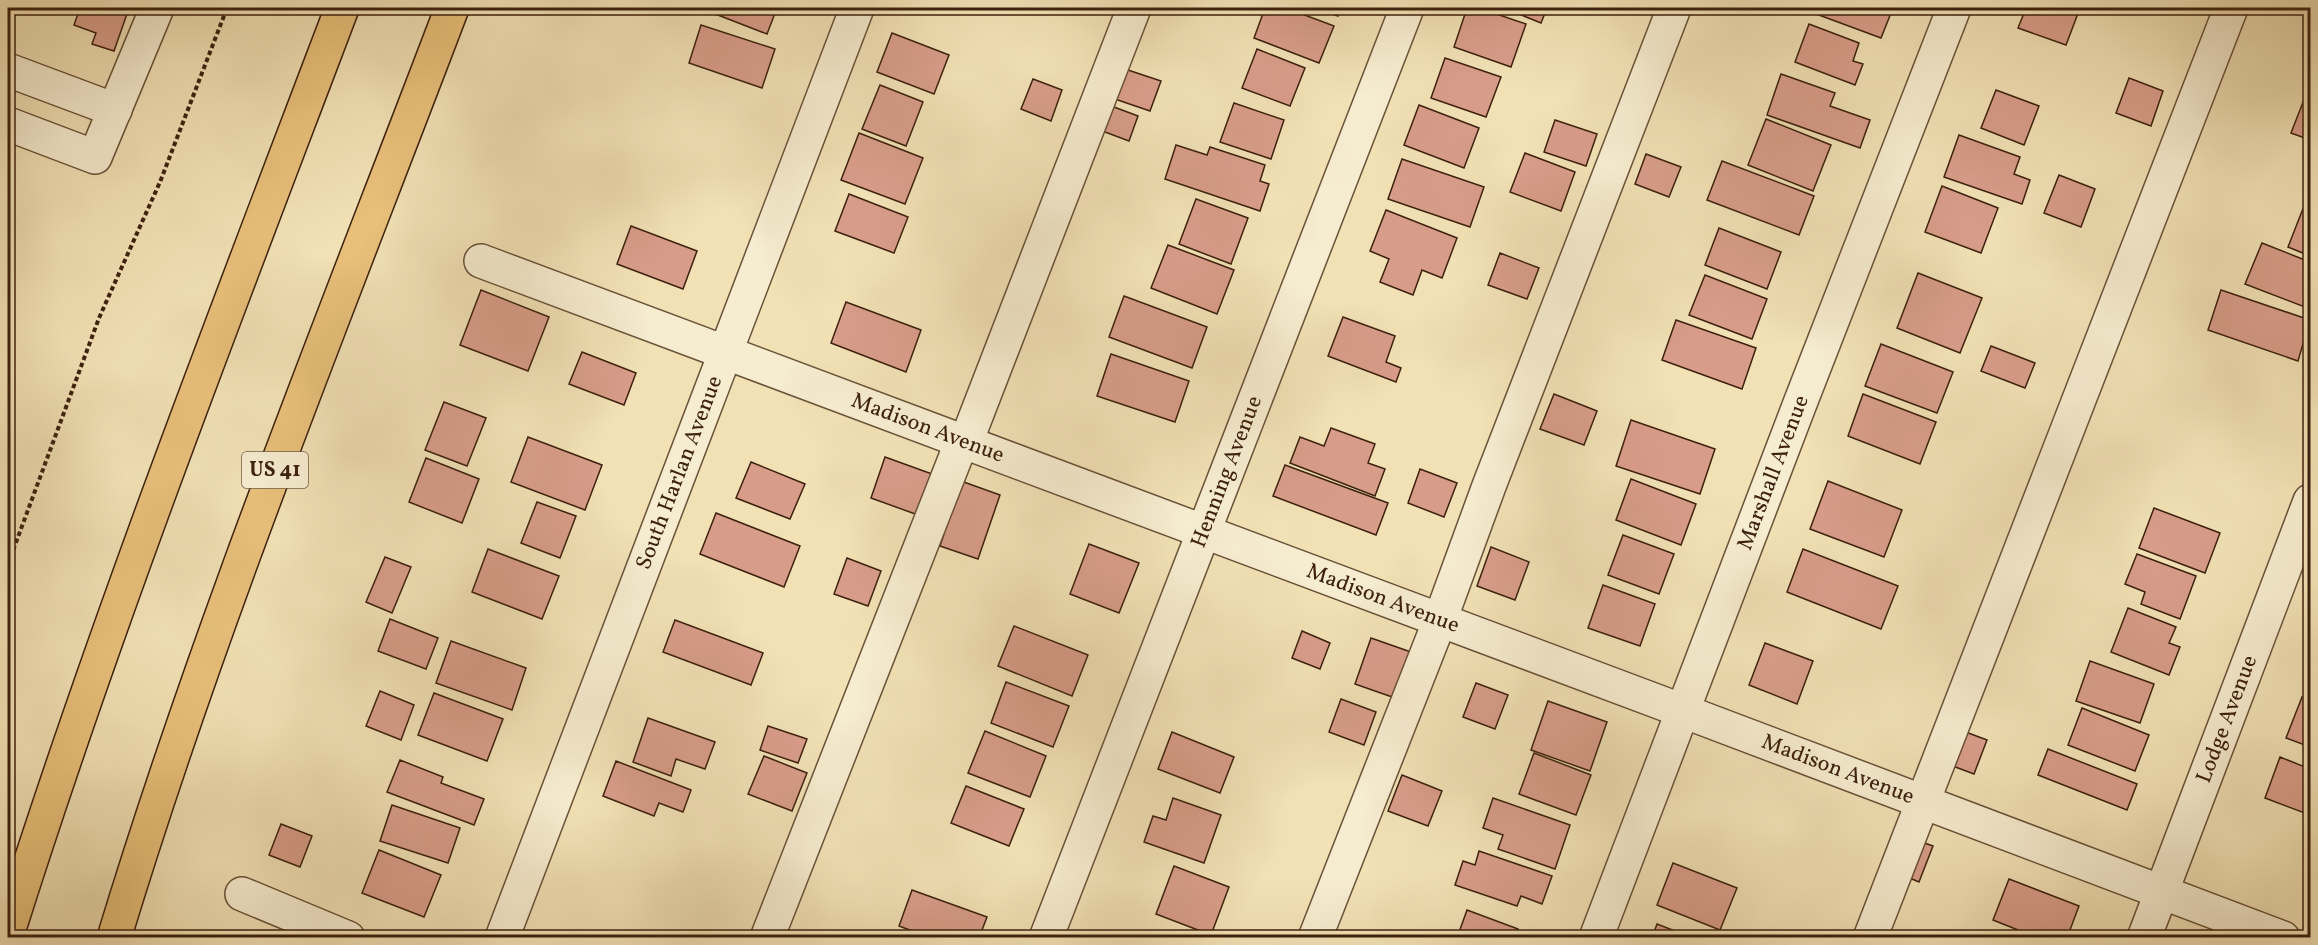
<svg xmlns="http://www.w3.org/2000/svg" width="2318" height="945" font-family="Vollkorn,serif">
	<style>
		.building { fill: #d89d89; stroke: #3d210e; stroke-width: 1.5 }
		.lines { fill: none; stroke-linecap: round; stroke-linejoin: round }
		.minor-casing { stroke: #6a5138; stroke-width: 36 }
		.highway-casing { stroke: #3d210e; stroke-width: 36 }
		.path { stroke: #3d210e; stroke-width: 4; stroke-dasharray: 4.5 3; stroke-linecap: butt }
		.minor { stroke: #f6eccf; stroke-width: 33 }
		.highway { stroke: #e8c07a; stroke-width: 33 }
		.labels { text-anchor: middle; dominant-baseline: central; stroke-width: 6; stroke-linejoin: round; paint-order: stroke }
		.shield { fill: #f6eccf; stroke: #745e48; stroke-width: 1.5 }
		.shield-label { font-size: 21px; font-weight: bold; fill: #3d210e }
		.street-label { font-size: 22px; fill: #3d210e; stroke: #f6eccf }
	</style>
	<rect width="100%" height="100%" fill="#f1e1b5"/>
	<filter id="stains"><feTurbulence type="fractalNoise" baseFrequency=".00333" numOctaves="4"/><feColorMatrix values="0 0 0 0 .2 0 0 0 0 .09 0 0 0 0 .02 0 0 0 .5 -.17"/></filter>
	<radialGradient id="worn" r=".72"><stop offset=".6" stop-color="#630" stop-opacity="0"/><stop offset="1" stop-color="#630" stop-opacity=".3"/></radialGradient>
	<!-- building -->
	<g class="building">
		<polygon points="80,8 129,8 114,51 92,44 96,33 74,25"/>
		<polygon points="706,8 777,8 767,34 705,10"/>
		<polygon points="1265,8 1286,8 1334,26 1319,63 1254,38"/>
		<polygon points="1314,8 1341,8 1338,16"/>
		<polygon points="1467,8 1479,8 1526,24 1511,67 1454,47"/>
		<polygon points="1504,8 1547,8 1541,23"/>
		<polygon points="1800,8 1893,8 1881,38"/>
		<polygon points="2026,8 2080,8 2066,45 2018,28"/>
		<polygon points="1809,24 1859,43 1853,61 1863,64 1855,85 1795,62"/>
		<polygon points="701,25 775,49 762,88 689,63"/>
		<polygon points="892,33 949,55 934,94 877,72"/>
		<polygon points="1257,49 1305,68 1290,106 1242,88"/>
		<polygon points="1445,58 1501,77 1486,117 1431,98"/>
		<polygon points="1119,67 1161,81 1150,111 1109,97"/>
		<polygon points="1781,74 1835,93 1830,106 1870,120 1860,148 1767,115"/>
		<polygon points="2129,78 2163,91 2151,126 2116,113"/>
		<polygon points="1033,79 1062,90 1051,121 1021,109"/>
		<polygon points="880,85 923,102 906,146 862,129"/>
		<polygon points="1996,90 2039,106 2024,145 1981,128"/>
		<polygon points="2307,92 2310,94 2310,140 2291,133"/>
		<polygon points="1234,103 1284,120 1271,159 1220,142"/>
		<polygon points="1106,104 1138,116 1129,141 1097,129"/>
		<polygon points="1419,105 1479,128 1464,168 1404,145"/>
		<polygon points="1766,119 1831,145 1813,191 1748,165"/>
		<polygon points="1555,120 1597,134 1586,166 1544,152"/>
		<polygon points="859,133 923,158 905,204 841,180"/>
		<polygon points="1959,135 2020,157 2014,174 2030,180 2022,204 1944,177"/>
		<polygon points="1176,145 1207,155 1210,147 1265,165 1260,181 1269,184 1260,211 1165,179"/>
		<polygon points="1525,153 1575,172 1561,211 1510,192"/>
		<polygon points="1646,154 1681,167 1669,197 1635,184"/>
		<polygon points="1402,159 1484,187 1470,227 1388,199"/>
		<polygon points="1722,161 1814,196 1799,235 1707,200"/>
		<polygon points="2059,175 2095,189 2081,227 2044,213"/>
		<polygon points="1942,186 1998,208 1981,253 1925,232"/>
		<polygon points="849,194 908,217 894,253 835,231"/>
		<polygon points="1196,199 1248,218 1231,264 1179,244"/>
		<polygon points="2304,206 2310,209 2310,256 2288,247"/>
		<polygon points="1386,210 1457,238 1442,278 1422,270 1413,295 1380,282 1389,259 1370,251"/>
		<polygon points="631,226 697,251 683,289 617,264"/>
		<polygon points="1719,228 1781,252 1767,289 1705,265"/>
		<polygon points="2262,243 2310,262 2310,309 2245,284"/>
		<polygon points="1168,245 1234,270 1217,314 1151,288"/>
		<polygon points="1500,253 1539,268 1527,299 1488,285"/>
		<polygon points="1918,273 1982,298 1960,353 1897,328"/>
		<polygon points="1705,275 1767,299 1752,339 1689,315"/>
		<polygon points="481,290 549,317 528,371 460,345"/>
		<polygon points="2221,290 2310,320 2298,361 2208,330"/>
		<polygon points="1124,296 1207,327 1192,368 1109,337"/>
		<polygon points="846,302 921,330 906,372 831,343"/>
		<polygon points="1343,317 1395,336 1386,362 1401,368 1396,382 1328,356"/>
		<polygon points="1676,320 1756,348 1742,389 1662,360"/>
		<polygon points="1881,344 1953,372 1937,413 1865,386"/>
		<polygon points="1991,346 2035,363 2025,388 1981,371"/>
		<polygon points="582,352 636,373 624,405 569,384"/>
		<polygon points="1111,354 1189,381 1175,422 1097,396"/>
		<polygon points="1554,394 1597,411 1584,445 1540,429"/>
		<polygon points="1863,394 1936,422 1920,464 1848,436"/>
		<polygon points="444,402 486,418 467,466 425,450"/>
		<polygon points="1631,420 1715,449 1700,494 1616,466"/>
		<polygon points="1331,428 1375,444 1368,463 1385,469 1375,496 1290,463 1300,437 1324,446"/>
		<polygon points="528,437 602,465 585,510 511,482"/>
		<polygon points="885,457 932,474 918,515 871,498"/>
		<polygon points="426,458 479,479 462,523 409,502"/>
		<polygon points="751,462 805,484 790,519 736,498"/>
		<polygon points="1285,465 1388,503 1376,535 1273,496"/>
		<polygon points="1420,469 1457,483 1444,517 1408,503"/>
		<polygon points="1631,479 1696,504 1681,545 1616,520"/>
		<polygon points="961,481 1000,495 978,559 940,546"/>
		<polygon points="1828,481 1902,510 1884,557 1810,529"/>
		<polygon points="537,502 576,516 560,558 521,543"/>
		<polygon points="2154,508 2220,533 2205,573 2139,548"/>
		<polygon points="716,513 800,546 784,587 700,554"/>
		<polygon points="1623,535 1674,554 1659,594 1608,575"/>
		<polygon points="1089,544 1139,563 1119,613 1070,594"/>
		<polygon points="1491,547 1529,562 1515,600 1477,586"/>
		<polygon points="488,549 559,576 542,619 472,592"/>
		<polygon points="1803,549 1898,586 1881,629 1787,592"/>
		<polygon points="2137,554 2196,576 2180,619 2141,604 2145,592 2125,584"/>
		<polygon points="385,557 411,567 392,613 366,602"/>
		<polygon points="847,558 881,571 868,606 834,594"/>
		<polygon points="1603,585 1655,604 1640,646 1588,628"/>
		<polygon points="2128,608 2176,627 2169,643 2180,647 2169,675 2111,652"/>
		<polygon points="390,619 438,638 426,669 378,651"/>
		<polygon points="675,620 763,653 751,685 663,652"/>
		<polygon points="1014,626 1088,655 1072,696 998,666"/>
		<polygon points="1302,631 1330,643 1320,669 1292,658"/>
		<polygon points="1371,638 1411,652 1395,698 1355,684"/>
		<polygon points="451,641 526,668 512,710 436,683"/>
		<polygon points="1765,643 1813,661 1797,704 1749,685"/>
		<polygon points="2090,661 2154,684 2140,723 2076,701"/>
		<polygon points="1006,682 1069,706 1053,747 991,723"/>
		<polygon points="1476,683 1508,695 1495,729 1463,717"/>
		<polygon points="380,691 414,705 401,740 366,726"/>
		<polygon points="434,693 503,719 487,761 418,735"/>
		<polygon points="2302,697 2310,701 2310,747 2286,738"/>
		<polygon points="1341,699 1376,712 1364,745 1329,732"/>
		<polygon points="1548,701 1607,722 1590,771 1531,750"/>
		<polygon points="2082,708 2149,735 2135,771 2068,745"/>
		<polygon points="648,718 715,742 705,769 676,759 671,776 633,762"/>
		<polygon points="768,726 807,739 798,763 760,750"/>
		<polygon points="985,731 1046,756 1030,797 968,773"/>
		<polygon points="1963,731 1987,740 1974,774 1950,765"/>
		<polygon points="1172,732 1234,757 1220,793 1158,769"/>
		<polygon points="2048,749 2137,784 2127,810 2038,775"/>
		<polygon points="1534,753 1591,775 1576,815 1519,794"/>
		<polygon points="764,756 807,773 792,811 748,794"/>
		<polygon points="2280,757 2310,769 2310,815 2265,798"/>
		<polygon points="400,760 443,777 441,783 484,799 474,825 387,792"/>
		<polygon points="616,761 691,790 683,812 659,803 654,816 603,796"/>
		<polygon points="1402,775 1442,791 1428,826 1388,811"/>
		<polygon points="966,786 1024,809 1009,846 951,823"/>
		<polygon points="1173,798 1221,815 1204,863 1144,842 1153,816 1166,820"/>
		<polygon points="1493,798 1570,825 1555,869 1498,849 1503,835 1483,828"/>
		<polygon points="392,805 460,828 448,863 380,841"/>
		<polygon points="281,824 312,836 300,867 269,855"/>
		<polygon points="1913,839 1933,846 1919,882 1900,874"/>
		<polygon points="379,850 441,875 424,917 362,893"/>
		<polygon points="1479,851 1552,876 1542,904 1521,896 1517,906 1455,885 1463,861 1475,865"/>
		<polygon points="1673,863 1737,888 1720,930 1657,905"/>
		<polygon points="1174,866 1229,887 1211,935 1156,914"/>
		<polygon points="2009,879 2079,906 2067,938 2038,938 1993,920"/>
		<polygon points="912,890 987,917 979,938 931,938 899,926"/>
		<polygon points="1467,910 1518,929 1515,938 1457,938"/>
		<polygon points="1657,924 1693,938 1652,938"/>
	</g>
	<g class="lines">
		<defs>
			<g id="minor">
				<polyline points="8,70 115,110"/>
				<polyline points="8,124 95,157 157,8"/>
				<path id="s1" d="M481,261L1683,711L2283,938"/>
				<polyline points="966,442 1134,8"/>
				<polyline points="242,894 348,938"/>
				<path id="s2" d="M502,938L857,8"/>
				<polyline points="767,938 962,441"/>
				<path id="s3" d="M1046,938L1407,8"/>
				<polyline points="1315,938 1440,620 1489,486 1674,8"/>
				<path id="s4" d="M1596,938L1799,406L1954,8"/>
				<polyline points="1870,938 2231,8"/>
				<path id="s5" d="M2144,938L2310,501"/>
			</g>
			<g id="highway">
				<path d="M8,932C107,619 226,314 342,8"/>
				<path d="M114,938C210,622 335,316 452,8"/>
			</g>
		</defs>
		<!-- minor casing -->
		<use href="#minor" class="minor-casing"/>
		<!-- highway casing -->
		<use href="#highway" class="highway-casing"/>
		<!-- path -->
		<polyline class="path" points="8,564 99,318 160,182 227,8"/>
		<!-- minor -->
		<use href="#minor" class="minor"/>
		<!-- highway -->
		<use href="#highway" class="highway"/>
	</g>
	<g class="labels">
		<!-- shield labels -->
		<rect class="shield" x="242" y="452" width="66" height="36" rx="4.5"/>
		<g class="shield-label">
			<text x="275" y="470">US 41</text>
		</g>
		<!-- street labels -->
		<g class="street-label">
			<text stroke="none"><textPath href="#s1" startOffset="477">Madison Avenue</textPath></text>
			<text stroke="none"><textPath href="#s2" startOffset="498">South Harlan Avenue</textPath></text>
			<text stroke="none"><textPath href="#s4" startOffset="498">Marshall Avenue</textPath></text>
			<text stroke="none"><textPath href="#s3" startOffset="500">Henning Avenue</textPath></text>
			<text stroke="none"><textPath href="#s1" startOffset="963">Madison Avenue</textPath></text>
			<text stroke="none"><textPath href="#s5" startOffset="234">Lodge Avenue</textPath></text>
			<text stroke="none"><textPath href="#s1" startOffset="1449">Madison Avenue</textPath></text>
		</g>
	</g>
	<!-- margin -->
	<rect width="2318" height="945" fill="none" stroke="#f1e1b5" stroke-width="30"/>
	<rect x="9" y="9" width="2300" height="927" fill="none" stroke="#3d210e" stroke-width="3"/>
	<rect x="15" y="15" width="2288" height="915" fill="none" stroke="#3d210e" stroke-width="1.5"/>
	<rect width="100%" height="100%" filter="url(#stains)"/>
	<rect width="100%" height="100%" fill="url(#worn)"/>
</svg>
